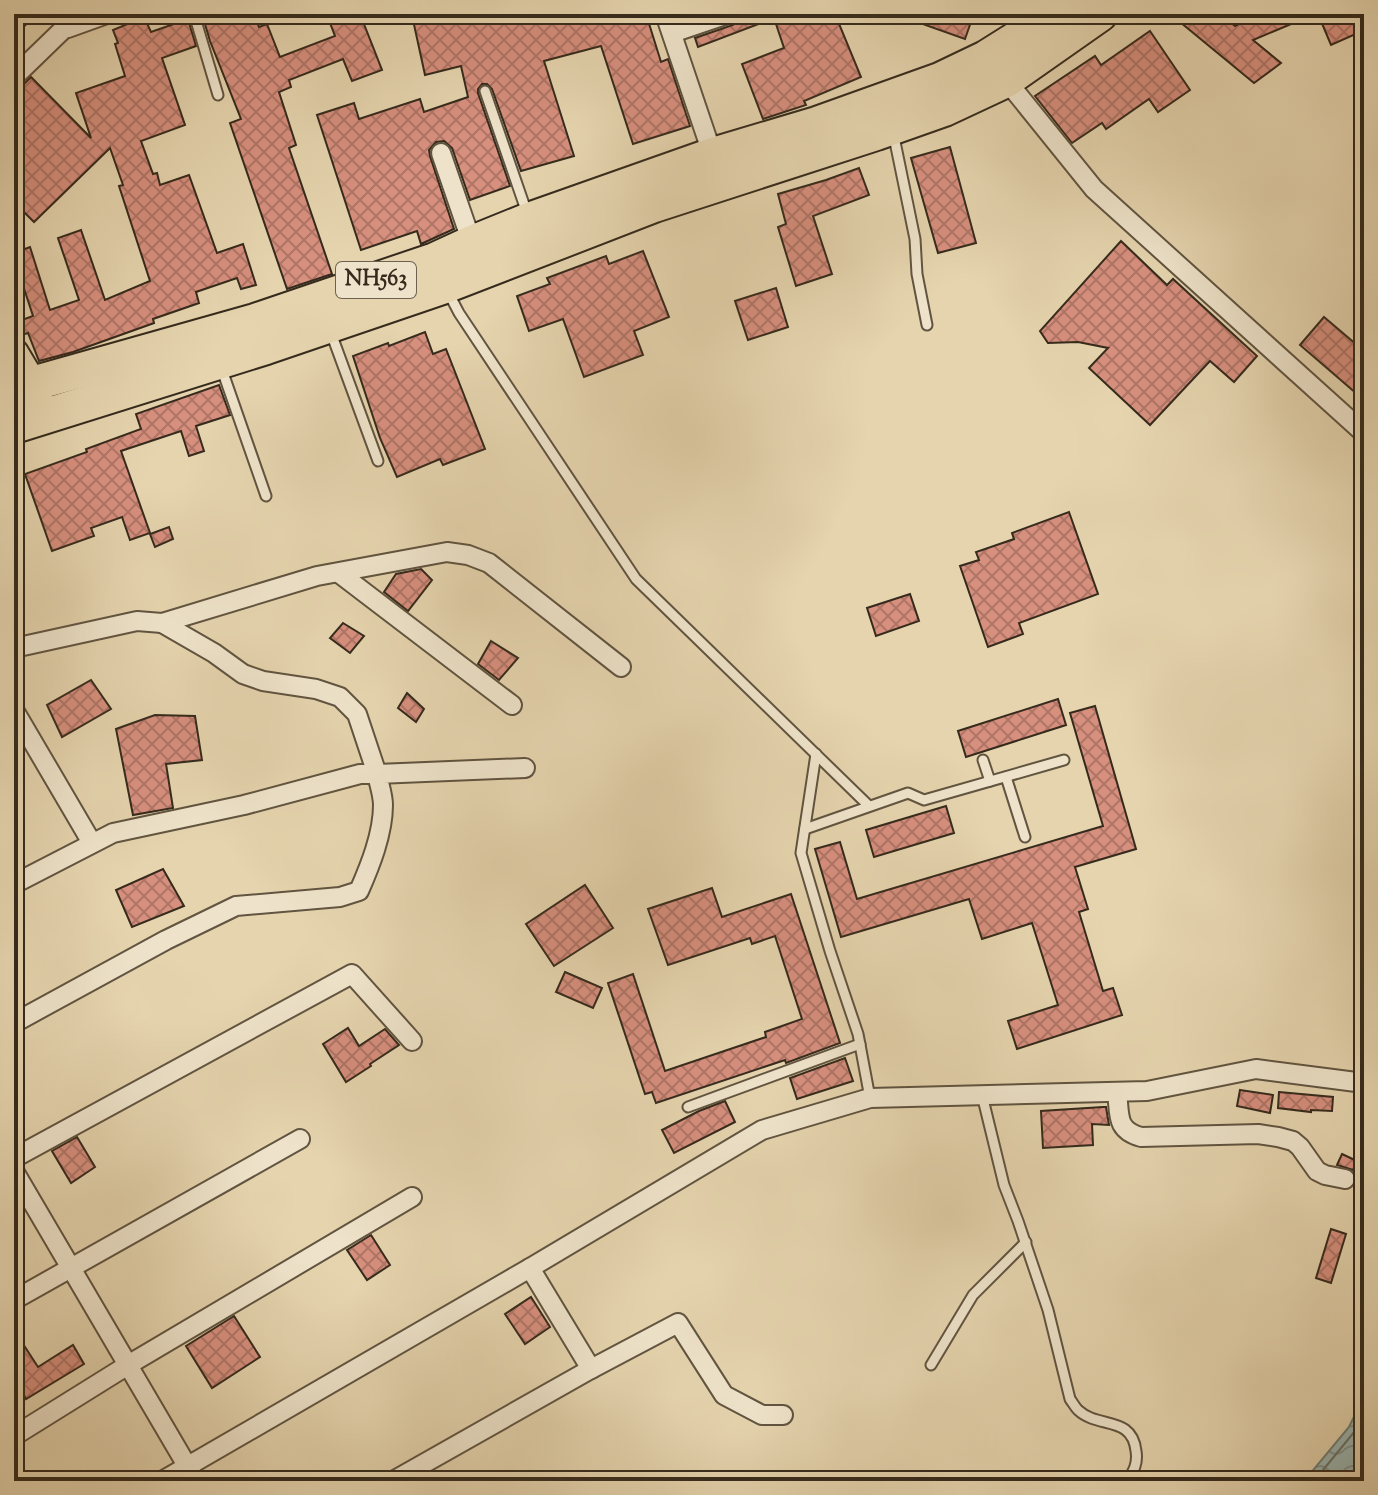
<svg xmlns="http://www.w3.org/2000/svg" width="1378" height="1495" font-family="'Sorts Mill Goudy',serif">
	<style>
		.water { fill: url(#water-waves); stroke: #717e77; stroke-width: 2 }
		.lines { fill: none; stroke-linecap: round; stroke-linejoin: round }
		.shore { stroke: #677068; stroke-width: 2 }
		.building { fill: url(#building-cross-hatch); stroke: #352a1c; stroke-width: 2 }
		.lane-casing { stroke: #615440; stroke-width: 13 }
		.street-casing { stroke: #615440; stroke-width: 22 }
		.primary-casing { stroke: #352a1c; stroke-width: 32 }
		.highway-casing { stroke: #352a1c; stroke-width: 38 }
		.lane { stroke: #eee3ca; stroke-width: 9 }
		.street { stroke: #eee3ca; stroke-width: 18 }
		.primary { stroke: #e5d4ae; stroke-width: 28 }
		.highway { stroke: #e5d4ae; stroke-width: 34 }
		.labels { text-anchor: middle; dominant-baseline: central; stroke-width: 8; stroke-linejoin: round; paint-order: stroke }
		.shield { fill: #eee3ca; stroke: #6c6250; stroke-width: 2 }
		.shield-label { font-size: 22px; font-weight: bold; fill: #352a1c }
	</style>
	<defs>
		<pattern id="water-waves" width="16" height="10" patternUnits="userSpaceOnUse" patternTransform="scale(2)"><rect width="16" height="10" fill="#99b6b3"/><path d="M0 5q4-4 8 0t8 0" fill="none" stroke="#7e9491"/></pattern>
		<pattern id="building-cross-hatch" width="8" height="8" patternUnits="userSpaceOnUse" patternTransform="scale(2)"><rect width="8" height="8" fill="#d78f7e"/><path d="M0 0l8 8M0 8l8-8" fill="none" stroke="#af7566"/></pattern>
	</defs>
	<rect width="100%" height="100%" fill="#e5d4ae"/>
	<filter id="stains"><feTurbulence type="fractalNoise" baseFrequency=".0025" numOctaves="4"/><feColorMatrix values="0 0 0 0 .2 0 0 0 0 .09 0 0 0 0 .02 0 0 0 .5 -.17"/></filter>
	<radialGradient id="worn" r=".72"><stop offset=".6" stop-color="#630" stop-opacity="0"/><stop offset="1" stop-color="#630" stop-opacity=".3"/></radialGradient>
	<!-- water -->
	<polygon class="water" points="1364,1396 1364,1481 1293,1481 1310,1474 1349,1427"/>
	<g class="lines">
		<!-- shore -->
		<polyline class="shore" points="1314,1481 1355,1431 1364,1414"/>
	</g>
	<!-- building -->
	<g class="building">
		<polygon points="14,14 37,14 14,36"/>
		<polygon points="202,14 254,14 259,27 267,24 280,57 335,36 330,23 352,14 360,14 382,70 352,81 343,59 289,80 291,87 279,92 296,145 289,148 332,274 287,289 230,123 241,119 210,41"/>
		<polygon points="435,14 646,14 661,62 668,59 690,126 633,144 601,46 544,61 574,156 521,171 492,89 487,84 482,84 478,89 478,93 510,186 470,200 452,148 444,141 436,142 429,150 430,156 454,229 421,244 417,231 361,250 317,115 354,103 359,119 420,99 424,112 468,97 461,66 425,75 413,20"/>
		<polygon points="740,14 835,14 861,77 804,101 806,105 763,119 742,64 784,48 774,18 698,47 695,38 733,25 737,21"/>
		<polygon points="901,14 957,14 972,19 965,39 900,16"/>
		<polygon points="1191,14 1221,14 1235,26 1257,14 1315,14 1253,40 1281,63 1254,83 1180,22"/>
		<polygon points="1318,14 1350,14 1358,33 1331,45"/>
		<polygon points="144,17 151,32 188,19 196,46 162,58 185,125 141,141 153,174 157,173 160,185 189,175 217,253 243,244 256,285 241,289 237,278 196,292 199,303 153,319 154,323 73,352 39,361 28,333 18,336 14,325 14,323 33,316 14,258 14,253 30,247 50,310 79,300 58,238 81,230 105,300 150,281 119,186 123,185 110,148 34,222 14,202 14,90 22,86 31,77 91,138 76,93 125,76 115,44 118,43 113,30"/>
		<polygon points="1150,31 1190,90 1158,112 1149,99 1106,129 1102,123 1072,143 1035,96 1095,56 1101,65"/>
		<polygon points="950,147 976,243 938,253 911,158"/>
		<polygon points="859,168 869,195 813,216 832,274 796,286 778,227 786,224 778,194 826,180"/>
		<polygon points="1121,241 1167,285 1173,279 1257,356 1234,382 1210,361 1150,425 1089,368 1108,348 1078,342 1048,343 1040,331"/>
		<polygon points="643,251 669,317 634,331 643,355 584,377 563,319 529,331 517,296 550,284 547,278 606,256 609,264"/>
		<polygon points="776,288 788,327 748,340 735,301"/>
		<polygon points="1324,317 1364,351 1364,400 1300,345"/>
		<polygon points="425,332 433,354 446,349 485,449 443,465 440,459 397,477 380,438 353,356 388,343 389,346"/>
		<polygon points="219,385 230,415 196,426 204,451 189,456 181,431 121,451 150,533 130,540 122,517 91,528 94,536 52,551 25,474 87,452 86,449 141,429 136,414"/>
		<polygon points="1069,512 1098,594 1019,623 1023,634 988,647 960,566 979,560 976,552 1014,539 1012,533"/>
		<polygon points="169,527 173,539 155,547 150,534"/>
		<polygon points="421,569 432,580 408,611 384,592 396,574"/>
		<polygon points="910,594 919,621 876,636 867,608"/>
		<polygon points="343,623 364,636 350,653 330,638"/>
		<polygon points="491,641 518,658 499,680 478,664"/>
		<polygon points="91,680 111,709 62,737 47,705"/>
		<polygon points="407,693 424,709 416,722 398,708"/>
		<polygon points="1058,699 1066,725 966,757 958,731"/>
		<polygon points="1095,706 1136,849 1075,867 1088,909 1079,912 1103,991 1113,988 1122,1015 1017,1049 1008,1021 1058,1005 1032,923 982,939 969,899 841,937 815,849 840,842 857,899 1103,826 1070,713"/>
		<polygon points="155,715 195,716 202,760 166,764 173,808 133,815 116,729"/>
		<polygon points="946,806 954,833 874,857 866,830"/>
		<polygon points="163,869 184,906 132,927 116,890"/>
		<polygon points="585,885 613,928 554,966 526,924"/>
		<polygon points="712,888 722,917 791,894 840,1043 786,1063 785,1060 656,1103 652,1092 645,1094 608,983 633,974 665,1071 766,1037 765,1032 802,1019 775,936 752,944 750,938 668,965 648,909"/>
		<polygon points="565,972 602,988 593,1008 556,992"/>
		<polygon points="348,1028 359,1046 385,1029 399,1045 370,1064 371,1066 346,1082 323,1044"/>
		<polygon points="845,1058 853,1081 797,1099 790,1078"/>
		<polygon points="1240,1090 1273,1095 1270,1113 1237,1106"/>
		<polygon points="1279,1092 1333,1097 1332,1111 1311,1110 1311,1112 1278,1108"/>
		<polygon points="725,1101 735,1122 674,1153 662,1130 699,1111"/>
		<polygon points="1103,1107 1106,1107 1109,1125 1092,1124 1093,1145 1043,1148 1041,1111"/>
		<polygon points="77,1137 95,1167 71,1183 52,1151"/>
		<polygon points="1342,1154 1357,1161 1353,1170 1337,1165"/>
		<polygon points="1331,1229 1346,1234 1331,1283 1316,1278"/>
		<polygon points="371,1235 390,1265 367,1280 347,1250"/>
		<polygon points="531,1297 550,1327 525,1344 505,1314"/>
		<polygon points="234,1316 260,1357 212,1388 186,1346"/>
		<polygon points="14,1330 38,1367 73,1345 84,1364 26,1399 14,1378"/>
	</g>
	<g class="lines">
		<defs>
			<g id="lane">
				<polyline points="194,14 218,95"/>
				<polyline points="485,91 527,213"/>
				<polyline points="893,132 915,239 917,274 927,325"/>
				<polyline points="448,292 459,313 636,579 869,806"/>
				<polyline points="331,333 378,461"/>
				<polyline points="221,367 266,496"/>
				<polyline points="816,754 801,853 830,951 858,1034 870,1098"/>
				<polyline points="983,760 990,781"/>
				<polyline points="1006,777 1025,837"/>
				<polyline points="805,829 908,793 924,800 1064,760"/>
				<path d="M982,1095L1004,1185L1018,1221L1048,1310L1070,1399C1073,1403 1075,1407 1078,1410C1098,1429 1132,1415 1136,1451C1138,1463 1134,1471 1127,1481"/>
				<polyline points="688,1107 860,1044"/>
				<polyline points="931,1365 973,1295 1026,1242"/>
			</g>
			<g id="street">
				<polyline points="665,14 714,159"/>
				<polyline points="68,28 107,14"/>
				<polyline points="672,33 728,14"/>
				<polyline points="14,77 79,14"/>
				<polyline points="1006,80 1094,189 1364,433"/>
				<polyline points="441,153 472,243"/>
				<polyline points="339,573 512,705"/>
				<polyline points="14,648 137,621 162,623 317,576 447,552 468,555 489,563 621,667"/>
				<polyline points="14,710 92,843"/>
				<polyline points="14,884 113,833 244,805 360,774 377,774 357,714 340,697 316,689 263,681 243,674 214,653 162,623"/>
				<path d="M14,1023L166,940L236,906L340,897L359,891C370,866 383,834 383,805C383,795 379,784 377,774L525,768"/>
				<path d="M1117,1092C1120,1114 1115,1130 1141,1137L1258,1134L1278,1137L1293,1141L1300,1147L1317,1171L1325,1175L1345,1179"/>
				<polyline points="14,1158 352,974 412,1041"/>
				<polyline points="14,1171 196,1481"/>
				<polyline points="530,1268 591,1369"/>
				<polyline points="14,1300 300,1139"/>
				<polyline points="14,1436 128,1365 412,1197"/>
				<polyline points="162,1481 530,1268 762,1130 870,1098 1147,1091 1256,1069 1364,1083"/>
				<polyline points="393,1481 591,1369 678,1323 724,1395 762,1415 783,1415"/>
			</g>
			<polyline id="primary" points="14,353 32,383 39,402"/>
			<g id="highway">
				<polyline points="14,389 255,321 435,260 472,243 529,220 713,155 817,124 940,80 986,58 1056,14"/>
				<polyline points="14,426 266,347 445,286 654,205 876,133 944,109 1006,80 1100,14"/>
			</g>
		</defs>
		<!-- lane casing -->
		<use href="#lane" class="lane-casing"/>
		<!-- street casing -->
		<use href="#street" class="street-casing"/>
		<!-- primary casing -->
		<use href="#primary" class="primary-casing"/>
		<!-- highway casing -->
		<use href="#highway" class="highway-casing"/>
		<!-- lane -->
		<use href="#lane" class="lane"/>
		<!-- street -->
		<use href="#street" class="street"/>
		<!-- primary -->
		<use href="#primary" class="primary"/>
		<!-- highway -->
		<use href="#highway" class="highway"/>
	</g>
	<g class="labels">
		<!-- shield labels -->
		<rect class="shield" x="336" y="262" width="80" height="36" rx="6"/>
		<g class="shield-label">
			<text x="376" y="280">NH563</text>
		</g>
	</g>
	<!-- margin -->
	<rect width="1378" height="1495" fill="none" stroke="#e5d4ae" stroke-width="48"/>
	<rect x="16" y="16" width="1346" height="1463" fill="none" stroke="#352a1c" stroke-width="4"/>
	<rect x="24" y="24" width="1330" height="1447" fill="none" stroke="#352a1c" stroke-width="2"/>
	<rect width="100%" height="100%" filter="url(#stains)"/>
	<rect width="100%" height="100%" fill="url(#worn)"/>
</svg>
